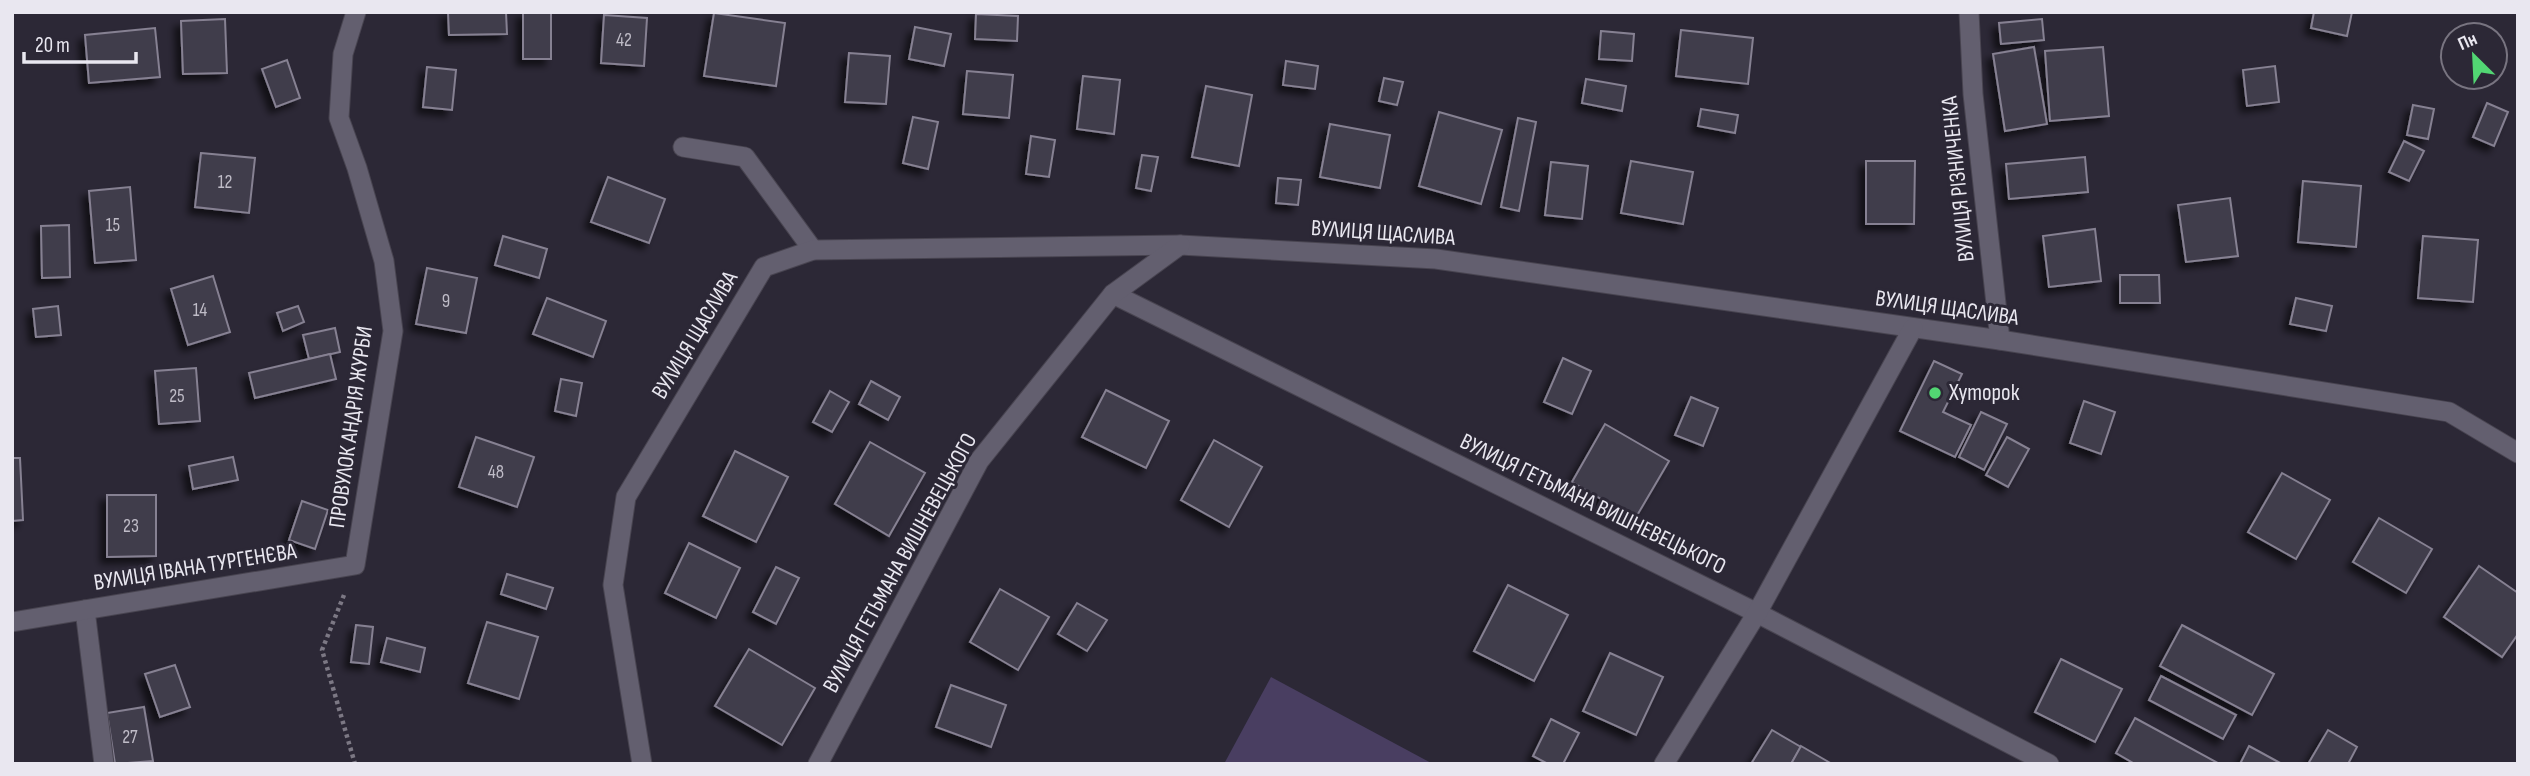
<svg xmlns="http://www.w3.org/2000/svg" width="2530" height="776" font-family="'Sofia Sans Condensed',sans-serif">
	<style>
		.green { fill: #493e61 }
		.building { fill: #403c4b; stroke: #868192; stroke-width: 2; filter: url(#shadow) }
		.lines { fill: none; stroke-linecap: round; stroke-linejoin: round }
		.service-casing { stroke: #484450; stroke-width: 21 }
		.minor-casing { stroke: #484450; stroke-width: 21 }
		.path { stroke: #7c7884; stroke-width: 4.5; stroke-dasharray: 3.5 3.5; stroke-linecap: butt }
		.service { stroke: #635f6f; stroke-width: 19 }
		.minor { stroke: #635f6f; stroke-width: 19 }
		.poi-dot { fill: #52d673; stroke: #2c2836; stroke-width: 2.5 }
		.labels { text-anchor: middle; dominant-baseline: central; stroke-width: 6; stroke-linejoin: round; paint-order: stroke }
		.number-label { font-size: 19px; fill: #bfbcc7 }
		.street-label { font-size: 23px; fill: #e9e7f0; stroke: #2c2836 }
		.poi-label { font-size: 23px; fill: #e9e7f0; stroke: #2c2836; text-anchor: start }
	</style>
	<defs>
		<filter id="shadow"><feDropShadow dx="-6" dy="6" stdDeviation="3.5" flood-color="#0009"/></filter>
	</defs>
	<rect width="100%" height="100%" fill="#2c2836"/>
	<!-- green -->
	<polygon class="green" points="1271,677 1433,764 1224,764"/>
	<!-- building -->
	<g class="building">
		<polygon points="448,12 506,12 507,34 449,35"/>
		<rect x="523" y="12" width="28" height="47"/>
		<polygon points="2314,12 2352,12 2347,36 2311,28"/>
		<polygon points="714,13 785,23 776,86 704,76"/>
		<polygon points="976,14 1018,16 1017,41 975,39"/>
		<polygon points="604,15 647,18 644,66 601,63"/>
		<polygon points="225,19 227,73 183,74 181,21"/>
		<polygon points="2042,19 2044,40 2001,44 1999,23"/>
		<polygon points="915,27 951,34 944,66 909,59"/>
		<polygon points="155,28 160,77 89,83 85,35"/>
		<polygon points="1681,30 1753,38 1748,84 1676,76"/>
		<polygon points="1601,31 1634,34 1632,61 1599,59"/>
		<polygon points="2034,47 2047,124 2005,131 1993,54"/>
		<polygon points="2103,47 2109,116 2050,121 2045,51"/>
		<polygon points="849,53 890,56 886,104 845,102"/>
		<polygon points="287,60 300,98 276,107 262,69"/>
		<polygon points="1286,61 1318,66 1315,89 1283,85"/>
		<polygon points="2275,66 2279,102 2247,106 2243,70"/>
		<polygon points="427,67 456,70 452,110 423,107"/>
		<polygon points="967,71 1013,75 1009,118 963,114"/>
		<polygon points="1083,76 1120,80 1114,134 1077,129"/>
		<polygon points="1384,78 1403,82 1397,105 1379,101"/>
		<polygon points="1586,79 1626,86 1622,111 1582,103"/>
		<polygon points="1206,86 1252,95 1239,166 1192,157"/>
		<polygon points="2487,103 2508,112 2494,146 2473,137"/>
		<polygon points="2413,105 2434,109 2428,139 2407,135"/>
		<polygon points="1701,109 1738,115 1735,133 1698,126"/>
		<polygon points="1439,112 1502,130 1481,204 1419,186"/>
		<polygon points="913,117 938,122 928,169 903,163"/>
		<polygon points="1518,118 1536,122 1519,211 1501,207"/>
		<polygon points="1330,124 1390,135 1380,188 1320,177"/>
		<polygon points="1031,136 1055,140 1049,177 1026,174"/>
		<polygon points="2404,141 2424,151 2409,181 2389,172"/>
		<polygon points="201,153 255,158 249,213 195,207"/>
		<polygon points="1142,155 1158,157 1151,191 1136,188"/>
		<polygon points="2085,157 2088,192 2009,199 2006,164"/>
		<polygon points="1631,161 1693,172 1683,224 1621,213"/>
		<polygon points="1866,161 1915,161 1914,224 1866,224"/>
		<polygon points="1551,162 1588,166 1582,219 1545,215"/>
		<polygon points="608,177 665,199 649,243 591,222"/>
		<polygon points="1278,178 1301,180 1298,205 1276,203"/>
		<polygon points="2303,181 2361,186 2356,247 2298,242"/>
		<polygon points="130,187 136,260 95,263 89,191"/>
		<polygon points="2230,198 2238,256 2186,262 2178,205"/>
		<polygon points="69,225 70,277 42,278 41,226"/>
		<polygon points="2095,229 2101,281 2049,287 2043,236"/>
		<polygon points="503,236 547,249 539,278 495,265"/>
		<polygon points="2423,236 2478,240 2473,302 2418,298"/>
		<polygon points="427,268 477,278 466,333 416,324"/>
		<polygon points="2120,275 2159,275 2160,303 2120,303"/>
		<polygon points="213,276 230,332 188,345 171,289"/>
		<polygon points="547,298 606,321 593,357 533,334"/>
		<polygon points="2296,298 2332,306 2326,331 2290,324"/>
		<polygon points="58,306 61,335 36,337 33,309"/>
		<polygon points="298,306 304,322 283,331 277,313"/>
		<polygon points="335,328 340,352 309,359 303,335"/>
		<polygon points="330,354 336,379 255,398 249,373"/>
		<polygon points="1563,358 1591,371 1572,414 1544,402"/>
		<polygon points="1934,361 1962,374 1943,412 1971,425 1955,457 1900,431"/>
		<polygon points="196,368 200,421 159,424 155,371"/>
		<polygon points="561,379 582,383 576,416 555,411"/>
		<polygon points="871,381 900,397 888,420 859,404"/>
		<polygon points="1106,390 1169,421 1146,468 1082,437"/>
		<polygon points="830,391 849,402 832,432 813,422"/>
		<polygon points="1691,397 1718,408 1703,446 1675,435"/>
		<polygon points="2084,401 2115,412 2101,454 2070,443"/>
		<polygon points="1981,412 2007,424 1984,470 1959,457"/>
		<polygon points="1605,424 1669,461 1635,519 1572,482"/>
		<polygon points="476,437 534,457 517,507 459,487"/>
		<polygon points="2007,437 2029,449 2008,487 1986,475"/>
		<polygon points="1214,440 1262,467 1229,527 1181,500"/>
		<polygon points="870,442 925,473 889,536 835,504"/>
		<polygon points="735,451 788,477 756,542 703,516"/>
		<polygon points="233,457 238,480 193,489 189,466"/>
		<polygon points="12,458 20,458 23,520 12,521"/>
		<polygon points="2282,473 2330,500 2296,559 2248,532"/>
		<polygon points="107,495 156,495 156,556 107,557"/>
		<polygon points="302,501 328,510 315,549 289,540"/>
		<polygon points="2379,518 2432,549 2406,593 2353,562"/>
		<polygon points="689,543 740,568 716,618 665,593"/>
		<polygon points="2479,566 2518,593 2518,634 2502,657 2444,617"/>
		<polygon points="776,567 799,578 776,624 753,612"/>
		<polygon points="507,574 553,588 546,609 501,594"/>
		<polygon points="1508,585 1568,615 1534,681 1474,651"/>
		<polygon points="1000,589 1049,617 1018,670 970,642"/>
		<polygon points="1077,603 1107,620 1087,651 1058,634"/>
		<polygon points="487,622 538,637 519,699 468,683"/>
		<polygon points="356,625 373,627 369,664 351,662"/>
		<polygon points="2182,625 2274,674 2252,715 2160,666"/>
		<polygon points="387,638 425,648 420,672 381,662"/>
		<polygon points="749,649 815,688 782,745 715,706"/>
		<polygon points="1610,653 1663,677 1636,735 1583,711"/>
		<polygon points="2061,659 2122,689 2095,742 2035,712"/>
		<polygon points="175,665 190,707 160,717 145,674"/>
		<polygon points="2161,676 2236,715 2223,739 2149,700"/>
		<polygon points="951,685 1006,705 991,747 936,727"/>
		<polygon points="144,707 153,761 115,764 107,713"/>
		<polygon points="2135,718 2218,763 2218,764 2135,764 2116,753"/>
		<polygon points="1551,719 1579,733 1563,764 1548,764 1533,756"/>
		<polygon points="1772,730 1801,747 1791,764 1751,764"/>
		<polygon points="2328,730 2357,747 2348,764 2308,764"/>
		<polygon points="1801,746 1832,764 1791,764"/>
		<polygon points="2249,746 2282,764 2240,764"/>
	</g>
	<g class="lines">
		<defs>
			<polyline id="service" points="683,147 745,157 813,250"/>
			<g id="minor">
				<polyline points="1969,12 1973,94 2000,340"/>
				<polyline points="1113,294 1757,613 2049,764"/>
				<polyline points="85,610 104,764"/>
				<polyline points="12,622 355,565 393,331 384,261 357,168 339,118 343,54 356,12"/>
				<polyline points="642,764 613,585 626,497 764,267 813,250 1180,245 1436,259 2000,340 2449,412 2518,453"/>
				<polyline points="818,764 979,461 1113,294 1180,245"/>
				<polyline points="1664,764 1757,613 1913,328"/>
			</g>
		</defs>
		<!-- service casing -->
		<use href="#service" class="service-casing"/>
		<!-- minor casing -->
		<use href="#minor" class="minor-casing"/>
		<!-- path -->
		<polyline class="path" points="344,595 322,650 355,764"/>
		<!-- service -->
		<use href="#service" class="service"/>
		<!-- minor -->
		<use href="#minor" class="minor"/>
	</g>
	<!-- markers -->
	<circle class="poi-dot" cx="1935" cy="393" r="7"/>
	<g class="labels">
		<!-- number labels -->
		<g class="number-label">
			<text x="624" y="40">42</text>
			<text x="225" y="182">12</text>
			<text x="113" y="225">15</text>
			<text x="446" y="301">9</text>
			<text x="200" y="310">14</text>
			<text x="177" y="396">25</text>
			<text x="496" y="472">48</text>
			<text x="131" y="526">23</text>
			<text x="130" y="737">27</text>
		</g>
		<!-- street labels -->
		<g class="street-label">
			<text transform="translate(1958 179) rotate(-96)">ВУЛИЦЯ РІЗНИЧЕНКА</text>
			<text transform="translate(1383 233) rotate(4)">ВУЛИЦЯ ЩАСЛИВА</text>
			<text transform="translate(1947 308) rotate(8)">ВУЛИЦЯ ЩАСЛИВА</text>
			<text transform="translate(695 335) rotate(-59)">ВУЛИЦЯ ЩАСЛИВА</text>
			<text transform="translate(351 427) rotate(-82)">ПРОВУЛОК АНДРІЯ ЖУРБИ</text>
			<text transform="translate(1593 504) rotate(26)">ВУЛИЦЯ ГЕТЬМАНА ВИШНЕВЕЦЬКОГО</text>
			<text transform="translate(900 563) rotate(-61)">ВУЛИЦЯ ГЕТЬМАНА ВИШНЕВЕЦЬКОГО</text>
			<text transform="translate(195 567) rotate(-9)">ВУЛИЦЯ ІВАНА ТУРГЕНЄВА</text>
		</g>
		<!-- poi labels -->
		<g class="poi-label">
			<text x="1949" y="393">Хуторок</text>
		</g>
	</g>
	<!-- border -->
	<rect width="2530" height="776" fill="none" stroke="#e9e7f0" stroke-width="28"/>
	<!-- north arrow -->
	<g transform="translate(2474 56) rotate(336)"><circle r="33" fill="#2c2836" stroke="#787480" stroke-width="2"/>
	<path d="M0-5L12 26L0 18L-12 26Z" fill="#52d673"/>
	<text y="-10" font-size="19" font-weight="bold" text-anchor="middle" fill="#e9e7f0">Пн</text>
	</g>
	<!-- scale -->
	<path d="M24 52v10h112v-10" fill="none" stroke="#e9e7f0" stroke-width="3.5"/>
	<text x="35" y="52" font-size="21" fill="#e9e7f0" stroke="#2c2836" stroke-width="5" paint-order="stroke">20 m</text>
</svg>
